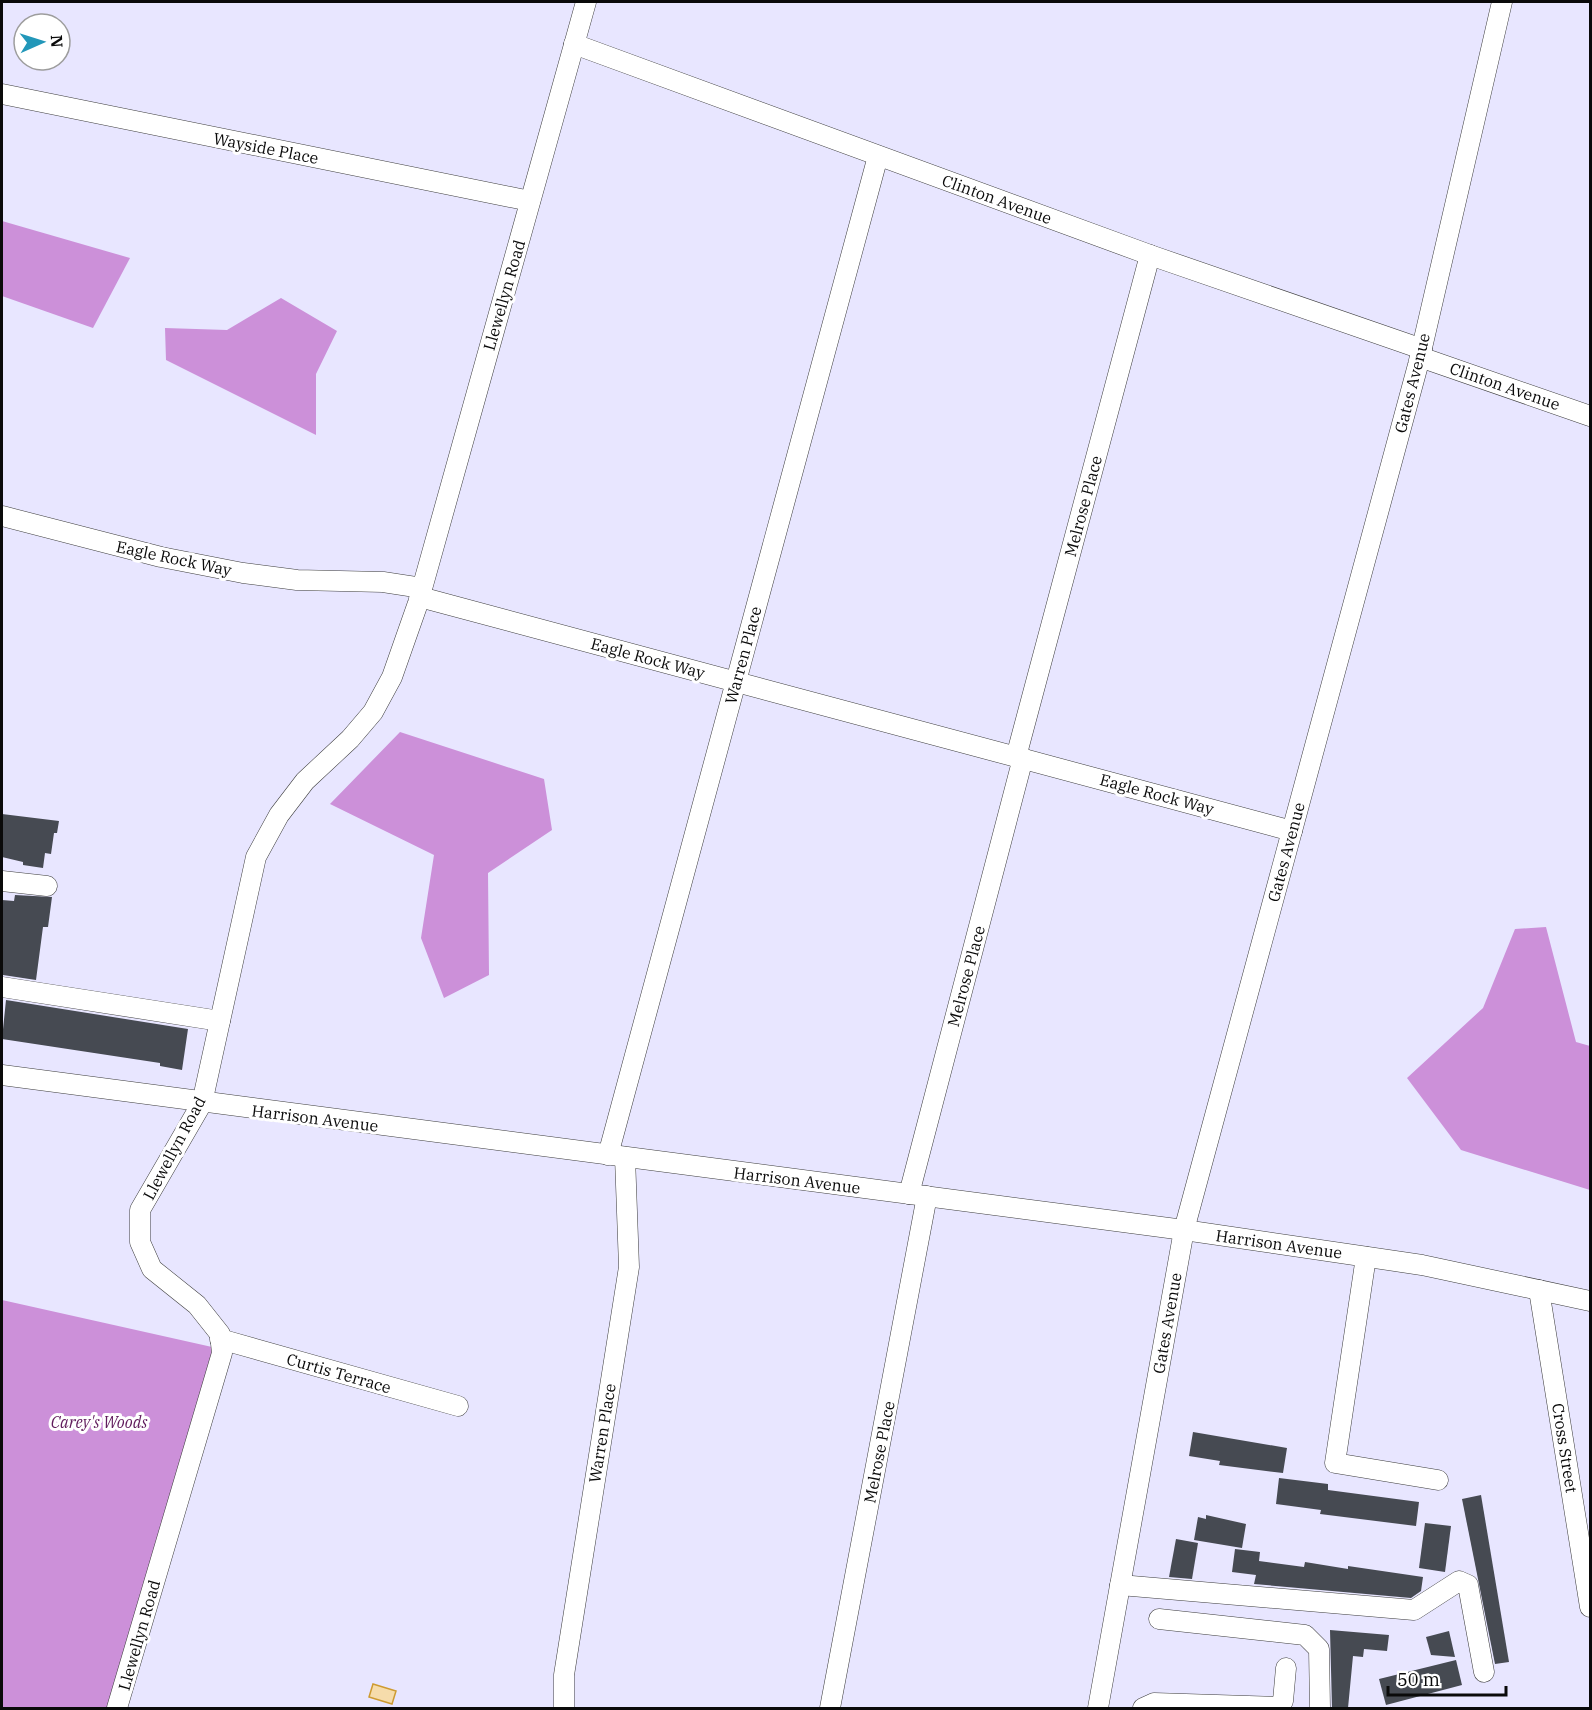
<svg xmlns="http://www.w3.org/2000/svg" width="1592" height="1710" font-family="'IBM Plex Serif',serif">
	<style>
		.forest { fill: #cc90d9 }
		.water { fill: #f6dcab; stroke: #ce9b31; stroke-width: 1.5 }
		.building { fill: #464a52 }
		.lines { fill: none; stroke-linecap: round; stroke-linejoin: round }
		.minor-casing { stroke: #3d3d3d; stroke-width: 21 }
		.minor { stroke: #fff; stroke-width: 20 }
		.labels { text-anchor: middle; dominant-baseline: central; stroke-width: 6; stroke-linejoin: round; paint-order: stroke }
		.street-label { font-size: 16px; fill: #0a0a0a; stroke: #fff }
		.park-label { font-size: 16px; font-style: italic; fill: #601b5c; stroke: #fff }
	</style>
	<rect width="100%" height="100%" fill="#e8e6ff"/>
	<!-- forest -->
	<g class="forest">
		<polygon points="2,221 130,258 93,328 2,296"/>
		<polygon points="281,298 337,331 316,374 316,435 166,360 165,328 227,330"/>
		<polygon points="400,732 544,779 552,830 488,873 489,975 444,998 421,938 434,855 330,804"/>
		<polygon points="1546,927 1576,1042 1590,1046 1590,1190 1461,1150 1407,1078 1483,1008 1515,929"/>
		<polygon points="2,1300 221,1349 120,1708 2,1708"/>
	</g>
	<!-- water -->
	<polygon class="water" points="373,1684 396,1691 392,1704 369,1697"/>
	<!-- building -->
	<g class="building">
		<polygon points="2,814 59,821 57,833 54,833 51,854 45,853 43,868 23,865 23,862 2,857"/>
		<polygon points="15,895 52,897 48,927 43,927 36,980 3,975 2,900 14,901"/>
		<polygon points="6,1000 188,1029 182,1070 160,1066 160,1063 2,1039"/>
		<polygon points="1193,1432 1287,1448 1283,1473 1219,1465 1220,1461 1189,1456"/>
		<polygon points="1279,1478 1328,1484 1328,1490 1419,1502 1416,1526 1320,1514 1321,1510 1276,1504"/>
		<polygon points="1481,1495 1509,1662 1495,1664 1462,1499"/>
		<polygon points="1206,1515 1246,1524 1242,1548 1194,1540 1198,1517 1206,1519"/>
		<polygon points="1425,1523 1451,1526 1445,1572 1419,1568"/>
		<polygon points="1176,1539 1198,1543 1192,1579 1169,1577"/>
		<polygon points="1235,1549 1260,1552 1259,1561 1304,1567 1305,1562 1348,1569 1348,1566 1423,1577 1421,1591 1411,1598 1254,1584 1256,1575 1232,1572"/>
		<polygon points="1330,1630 1389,1635 1387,1651 1364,1649 1363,1657 1353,1656 1348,1708 1332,1708"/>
		<polygon points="1449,1631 1455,1657 1431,1655 1426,1637"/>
		<polygon points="1456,1660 1462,1685 1386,1705 1379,1679"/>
	</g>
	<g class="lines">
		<defs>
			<g id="minor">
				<polyline points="574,44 1150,255 1422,349"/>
				<polyline points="2,94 530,201"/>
				<polyline points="1420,357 1590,416"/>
				<polyline points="2,516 161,557 243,573 297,580 383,582 422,588"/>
				<polyline points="420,597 1292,831"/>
				<polyline points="1016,757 1150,255"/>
				<polyline points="2,881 47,886"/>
				<polyline points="2,987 220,1021"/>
				<polyline points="2,1075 1184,1230 1422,1265 1590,1301"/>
				<polyline points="608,1155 878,156"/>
				<polyline points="909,1194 1023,758"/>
				<polyline points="1366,1257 1335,1463 1438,1480"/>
				<polyline points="1539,1290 1590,1607"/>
				<polyline points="220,1339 458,1406"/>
				<polyline points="1120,1585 1414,1610 1459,1581 1468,1585 1484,1672"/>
				<polyline points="1159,1619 1305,1635 1319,1649 1320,1708"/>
				<polyline points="117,1708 222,1353 220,1334 197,1305 152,1269 140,1242 140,1210 202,1103 256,857 279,815 305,781 350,739 373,712 392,677 418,603 586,2"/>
				<polyline points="564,1708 564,1675 629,1267 625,1157"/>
				<polyline points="830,1708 927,1196"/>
				<polyline points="1098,1708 1184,1230 1418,365 1502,2"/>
				<polyline points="1143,1708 1154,1703 1278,1707 1283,1701 1286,1668"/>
			</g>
		</defs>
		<!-- minor casing -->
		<use href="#minor" class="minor-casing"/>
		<!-- minor -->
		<use href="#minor" class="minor"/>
	</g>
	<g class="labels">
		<!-- street labels -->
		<g class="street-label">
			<text transform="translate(266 148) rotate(11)">Wayside Place</text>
			<text transform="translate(997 199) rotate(20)">Clinton Avenue</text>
			<text transform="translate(504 295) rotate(-74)">Llewellyn Road</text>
			<text transform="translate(1412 383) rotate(-76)">Gates Avenue</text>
			<text transform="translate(1505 386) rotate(19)">Clinton Avenue</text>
			<text transform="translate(1083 506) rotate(-75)">Melrose Place</text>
			<text transform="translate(174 558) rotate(12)">Eagle Rock Way</text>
			<text transform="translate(743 655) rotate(-75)">Warren Place</text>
			<text transform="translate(648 658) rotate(15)">Eagle Rock Way</text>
			<text transform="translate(1157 794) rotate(15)">Eagle Rock Way</text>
			<text transform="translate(1286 852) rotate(-75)">Gates Avenue</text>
			<text transform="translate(966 976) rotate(-75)">Melrose Place</text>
			<text transform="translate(315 1118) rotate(7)">Harrison Avenue</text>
			<text transform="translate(174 1148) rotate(-62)">Llewellyn Road</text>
			<text transform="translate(797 1180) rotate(7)">Harrison Avenue</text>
			<text transform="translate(1279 1244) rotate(8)">Harrison Avenue</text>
			<text transform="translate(1167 1323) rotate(-80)">Gates Avenue</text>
			<text transform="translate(339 1373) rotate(16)">Curtis Terrace</text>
			<text transform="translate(602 1433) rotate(-81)">Warren Place</text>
			<text transform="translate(1565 1448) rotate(81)">Cross Street</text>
			<text transform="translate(879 1452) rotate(-79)">Melrose Place</text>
			<text transform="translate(139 1635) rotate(-74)">Llewellyn Road</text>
		</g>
		<!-- park labels -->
		<g class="park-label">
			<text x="99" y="1422">Carey's Woods</text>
		</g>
	</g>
	<!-- border -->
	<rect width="1592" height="1710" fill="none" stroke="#0a0a0a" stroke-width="6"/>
	<!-- north arrow -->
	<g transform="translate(42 42) rotate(87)"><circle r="28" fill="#ffffff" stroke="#9d9d9d" stroke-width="1.5"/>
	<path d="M0-4.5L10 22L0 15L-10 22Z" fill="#2297b9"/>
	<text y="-9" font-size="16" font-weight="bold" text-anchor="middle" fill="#0a0a0a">N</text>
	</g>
	<!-- scale -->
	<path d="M1388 1686v9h118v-9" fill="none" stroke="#0a0a0a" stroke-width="3"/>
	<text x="1397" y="1686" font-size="18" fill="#0a0a0a" stroke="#ffffff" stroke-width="4.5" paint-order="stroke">50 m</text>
</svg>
